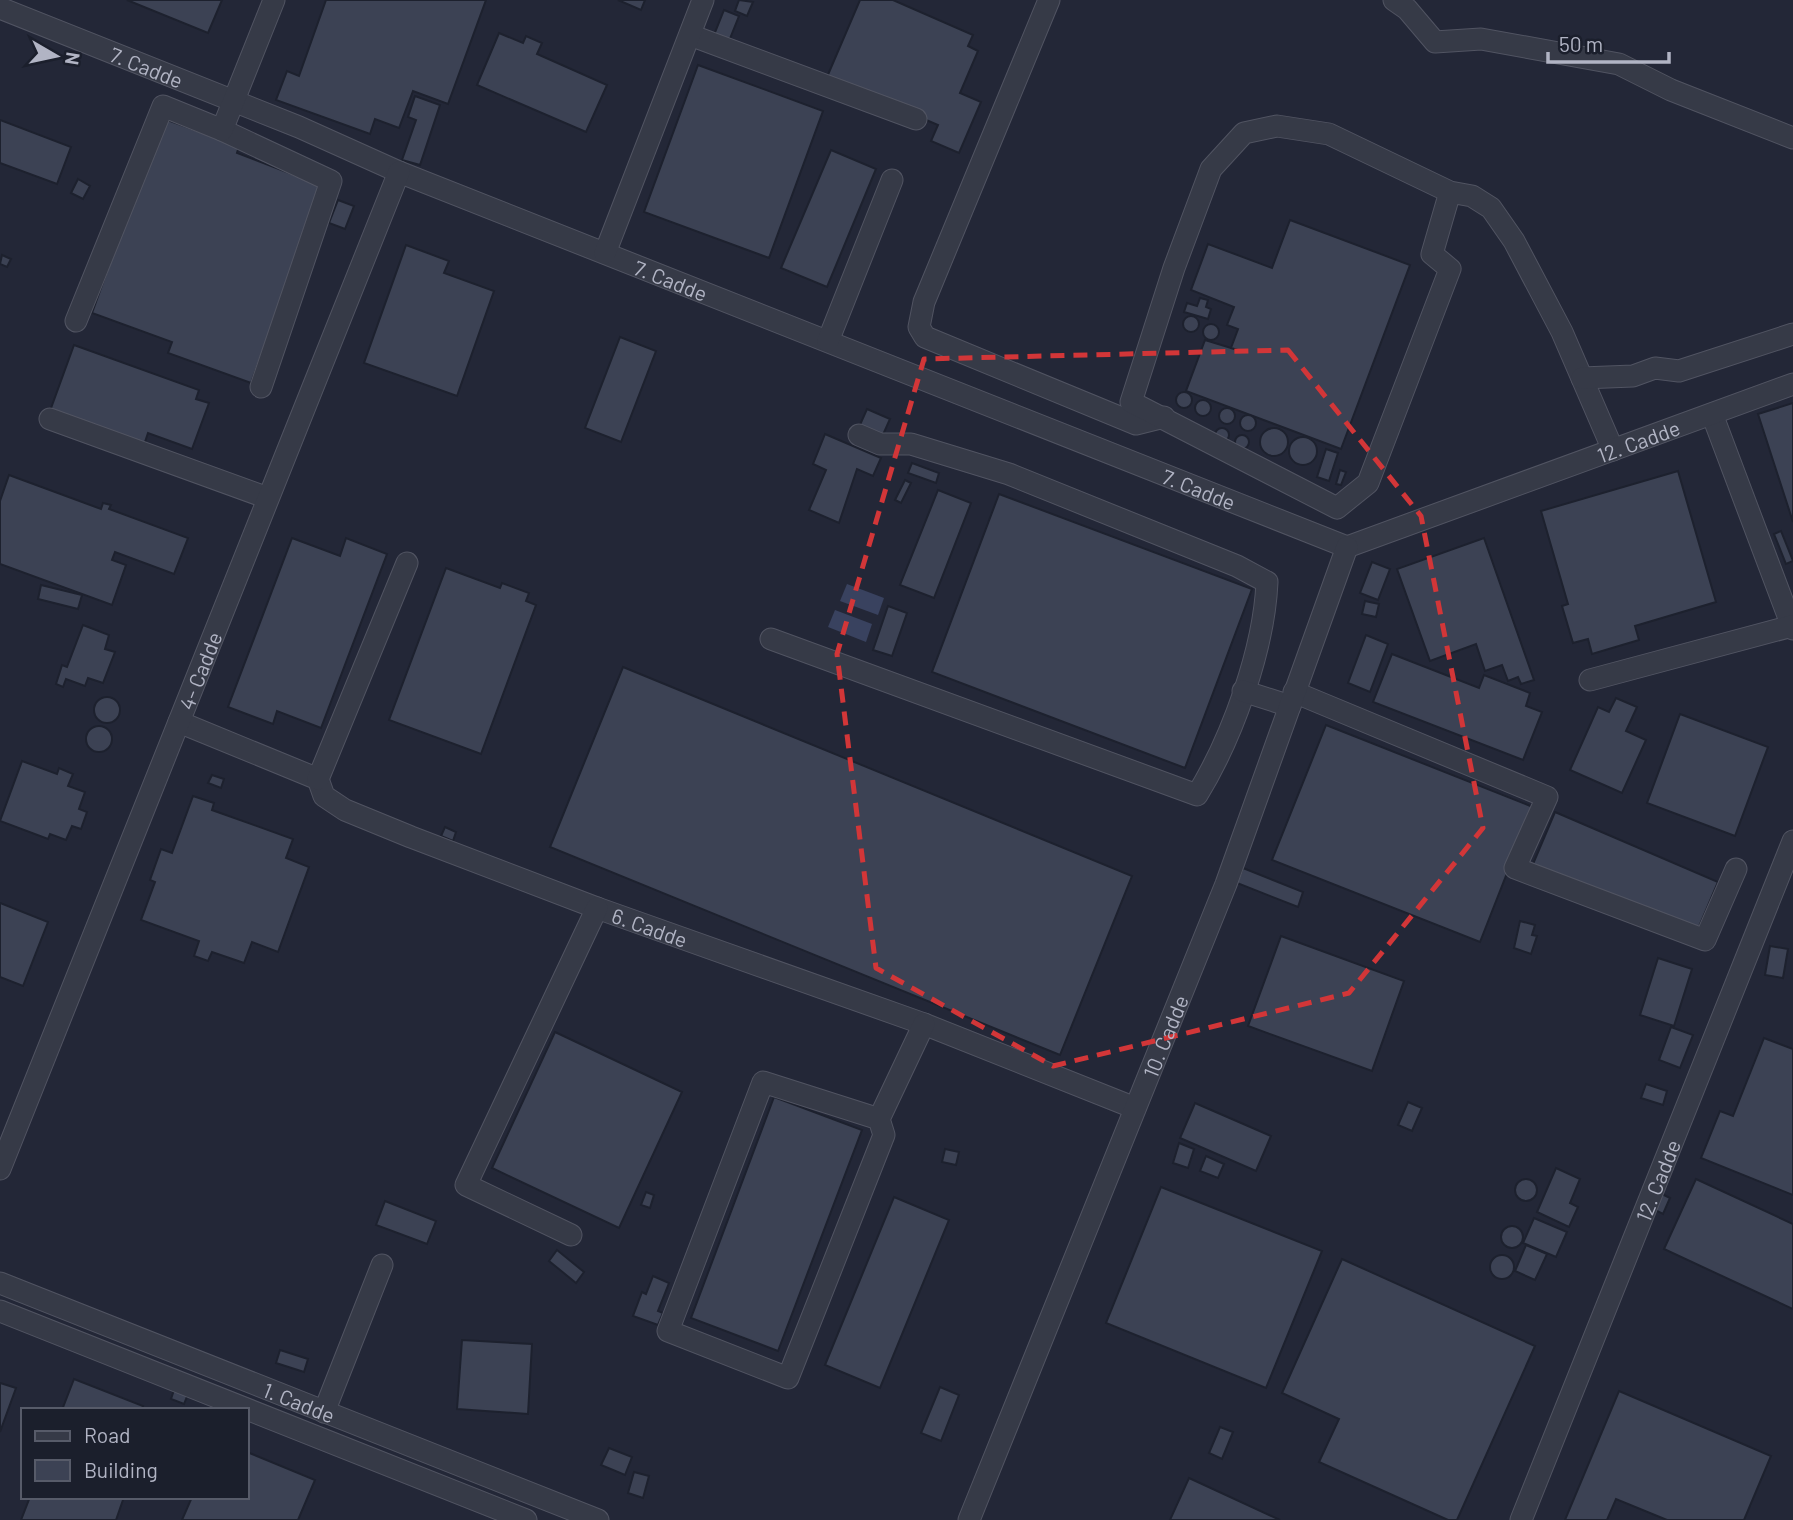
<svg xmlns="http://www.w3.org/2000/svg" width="1793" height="1520" font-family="Barlow,sans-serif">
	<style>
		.water { fill: #39425f }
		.building { fill: #3c4254; stroke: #1d212e; stroke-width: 2 }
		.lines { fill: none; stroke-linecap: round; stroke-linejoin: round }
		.minor-casing { stroke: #515462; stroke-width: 23 }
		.minor { stroke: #363a47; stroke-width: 21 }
		.marked { fill: none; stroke: #d23638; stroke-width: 5; stroke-dasharray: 14 9; stroke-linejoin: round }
		.labels { text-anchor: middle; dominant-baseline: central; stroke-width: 5; stroke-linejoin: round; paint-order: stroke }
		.street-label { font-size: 21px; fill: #b1b4c4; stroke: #1b1f2c }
	</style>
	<rect width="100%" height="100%" fill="#232737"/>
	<!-- water -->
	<g class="water">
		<polygon points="847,584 884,598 878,615 840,601"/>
		<polygon points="835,610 872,624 866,642 828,627"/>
	</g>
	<!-- building -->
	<g class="building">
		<polygon points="127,0 222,0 208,33"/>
		<polygon points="326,0 486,0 448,104 413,91 399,128 375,119 370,134 276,100 287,71 299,76"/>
		<polygon points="618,0 645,0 641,10"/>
		<polygon points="739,0 753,2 747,16 735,11"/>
		<polygon points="860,0 893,0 973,35 968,46 978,51 960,93 981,102 959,153 931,141 938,125 827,77"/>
		<polygon points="724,10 739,16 727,46 712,40"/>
		<polygon points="499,33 523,43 526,36 542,43 537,54 607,85 586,132 477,85"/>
		<polygon points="698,65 823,111 769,258 644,212"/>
		<polygon points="415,96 440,105 420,165 402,160 416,120 408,117"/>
		<polygon points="162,118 239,146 237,153 323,186 251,383 168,353 172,342 92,313"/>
		<polygon points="0,120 71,147 57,184 0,163"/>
		<polygon points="831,150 876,169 827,287 781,268"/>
		<polygon points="78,179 90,186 83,199 71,193"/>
		<polygon points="338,200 354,206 345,229 329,223"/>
		<polygon points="1290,220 1410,265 1341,449 1186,391 1205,340 1241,351 1231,348 1238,329 1227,325 1234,307 1191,290 1208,244 1272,268"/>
		<polygon points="406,245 449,261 444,273 494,291 457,396 364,363"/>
		<polygon points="2,255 11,259 7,267 0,264"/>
		<polygon points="1200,298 1208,300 1206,307 1211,309 1208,319 1184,312 1187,303 1197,306"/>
		<circle cx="1191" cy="324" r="8"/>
		<circle cx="1211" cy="332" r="8"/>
		<polygon points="620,337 656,351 621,442 585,428"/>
		<polygon points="74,345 199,390 196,399 209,403 192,449 148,433 144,445 50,411"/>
		<circle cx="1184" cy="400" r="8"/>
		<circle cx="1203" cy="408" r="8"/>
		<polygon points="1793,403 1793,522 1758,414"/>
		<circle cx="1227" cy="416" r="8"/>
		<polygon points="867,409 890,419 882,437 859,427"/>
		<circle cx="1248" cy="423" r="8"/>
		<circle cx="1222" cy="435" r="7"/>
		<circle cx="1274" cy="442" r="14"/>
		<polygon points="825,434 881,458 873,476 857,469 839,523 809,510 826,470 813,464"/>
		<circle cx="1242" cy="442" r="7"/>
		<circle cx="1303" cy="451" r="14"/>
		<polygon points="1326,449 1338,453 1329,481 1317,477"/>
		<polygon points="912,463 939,473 936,483 908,473"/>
		<polygon points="1340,470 1346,472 1341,485 1336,484"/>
		<polygon points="1678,471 1716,602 1635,626 1639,640 1592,654 1588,639 1573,643 1562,606 1568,604 1541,511"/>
		<polygon points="9,475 101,509 103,503 111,505 109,509 188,538 174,574 115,552 112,560 126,565 112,605 0,564 0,501"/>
		<polygon points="905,480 911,483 901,503 895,500"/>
		<polygon points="938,490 971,503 934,598 900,585"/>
		<polygon points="999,494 1252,589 1185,768 932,672"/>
		<polygon points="1781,531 1793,561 1786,564 1774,534"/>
		<polygon points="292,538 340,556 346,538 387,554 321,728 277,711 273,724 228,707"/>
		<polygon points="1484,538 1534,680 1521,684 1518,677 1508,681 1502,665 1485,671 1476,644 1430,661 1397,569"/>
		<polygon points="1372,562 1390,569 1378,600 1360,593"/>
		<polygon points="446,568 500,588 502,583 529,593 526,601 536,605 481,754 389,720"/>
		<polygon points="41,585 82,595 78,609 38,599"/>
		<polygon points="1365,601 1379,604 1376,617 1362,614"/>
		<polygon points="888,606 907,613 892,656 873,650"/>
		<polygon points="83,625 109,635 105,649 115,652 103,683 88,678 85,686 66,679 63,687 56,684 62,665 67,667"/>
		<polygon points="1366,635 1388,644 1370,692 1348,683"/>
		<polygon points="1392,654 1479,688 1484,675 1530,693 1526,706 1542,712 1523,760 1373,702"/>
		<polygon points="623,667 1132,876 1060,1055 550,847"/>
		<circle cx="107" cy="710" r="13"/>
		<polygon points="1616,698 1637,707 1626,731 1646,740 1622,793 1570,770 1598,707 1609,712"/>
		<polygon points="1680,714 1768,747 1735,836 1647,803"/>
		<polygon points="1326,725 1533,807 1480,942 1272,860"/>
		<circle cx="99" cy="739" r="13"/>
		<polygon points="22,761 57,774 59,768 73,774 68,786 85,792 79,809 87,812 81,829 72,826 66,840 50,834 48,839 0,821"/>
		<polygon points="212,775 224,779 221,788 208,783"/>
		<polygon points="193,796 214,803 212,810 293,839 286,858 309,867 278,952 252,942 244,963 212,952 208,961 194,956 199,941 141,920 155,882 150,880 161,849 172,853"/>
		<polygon points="1555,812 1718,882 1696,934 1533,864"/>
		<polygon points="445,827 456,832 453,841 441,836"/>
		<polygon points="1243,868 1303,892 1298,907 1237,883"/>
		<polygon points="0,903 48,922 23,986 0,977"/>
		<polygon points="1520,921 1535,925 1532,935 1537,936 1531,954 1514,948"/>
		<polygon points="1281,936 1404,981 1372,1071 1248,1026"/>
		<polygon points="1770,946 1788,949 1783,978 1765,975"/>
		<polygon points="1658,958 1692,969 1674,1026 1640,1015"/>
		<polygon points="1671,1027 1693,1035 1680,1068 1659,1060"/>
		<polygon points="555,1032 682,1092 619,1228 492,1168"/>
		<polygon points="1764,1038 1793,1049 1793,1195 1701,1158 1720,1111 1733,1116"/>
		<polygon points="1646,1084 1667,1091 1663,1105 1641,1098"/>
		<polygon points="774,1097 862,1130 778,1351 691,1318"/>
		<polygon points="1408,1102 1422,1108 1412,1131 1398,1125"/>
		<polygon points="1195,1103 1271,1136 1256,1171 1180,1138"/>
		<polygon points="1179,1143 1194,1149 1188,1168 1173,1163"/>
		<polygon points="945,1149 959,1152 956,1165 942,1162"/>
		<polygon points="1206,1156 1224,1164 1218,1178 1200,1171"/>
		<polygon points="1556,1168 1580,1179 1570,1203 1578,1207 1569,1227 1537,1212"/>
		<polygon points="1696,1179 1793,1224 1793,1309 1664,1249"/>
		<circle cx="1526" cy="1190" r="11"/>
		<polygon points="1161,1187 1322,1251 1266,1388 1106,1323"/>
		<polygon points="646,1192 654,1195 650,1208 641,1205"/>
		<polygon points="1658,1192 1670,1198 1663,1214 1651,1208"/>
		<polygon points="894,1197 949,1220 880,1388 825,1365"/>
		<polygon points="385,1201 436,1221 427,1244 376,1225"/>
		<polygon points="1534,1218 1567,1232 1556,1257 1523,1243"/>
		<circle cx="1512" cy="1237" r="11"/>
		<polygon points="1526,1245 1547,1254 1535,1280 1515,1271"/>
		<polygon points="557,1250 584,1272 576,1283 549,1261"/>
		<circle cx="1502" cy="1267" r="12"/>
		<polygon points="1342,1259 1535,1346 1457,1520 1448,1520 1319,1462 1339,1419 1282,1393"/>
		<polygon points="653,1276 669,1283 658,1311 663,1313 658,1325 633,1316 642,1292 646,1294"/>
		<polygon points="462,1340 532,1344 528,1414 457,1409"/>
		<polygon points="280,1350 308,1359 304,1372 276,1363"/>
		<polygon points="74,1379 143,1406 142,1410 62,1410"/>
		<polygon points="0,1383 16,1388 0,1432"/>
		<polygon points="176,1384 190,1389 184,1404 171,1399"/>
		<polygon points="940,1387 959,1395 941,1441 921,1433"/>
		<polygon points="1619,1391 1771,1456 1744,1520 1667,1520 1616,1499 1607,1520 1565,1520"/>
		<polygon points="1220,1427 1233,1432 1222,1459 1209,1453"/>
		<polygon points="609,1448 632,1457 625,1475 601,1465"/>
		<polygon points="247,1452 315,1480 298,1520 182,1520 192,1497 247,1497"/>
		<polygon points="634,1472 649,1476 643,1498 628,1493"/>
		<polygon points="1189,1478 1280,1520 1170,1520"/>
		<polygon points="30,1497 124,1497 116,1520 21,1520"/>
	</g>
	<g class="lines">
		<defs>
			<g id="minor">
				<polyline points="1049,0 924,302 919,327 925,337 1136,424 1164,417"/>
				<polyline points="1394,0 1407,9 1435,42 1481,39 1619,64 1671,90 1793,138"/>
				<path id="s1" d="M0,8L299,127L399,172L1347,547"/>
				<polyline points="690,35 916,119"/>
				<polyline points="222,130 331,181 261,387"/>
				<polyline points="1450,192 1432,254 1450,269 1368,483 1337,508 1131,402 1174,268 1211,169 1244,133 1277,126 1329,134 1450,192 1472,196 1491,208 1514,241 1562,332 1613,450"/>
				<polyline points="605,253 703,0"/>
				<polyline points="76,321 163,106 222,130 274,0"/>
				<polyline points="828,341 892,180"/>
				<polyline points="1582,378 1633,376 1655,368 1679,371 1793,334"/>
				<polyline points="1712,414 1793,629"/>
				<polyline points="50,419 268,498"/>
				<path id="s2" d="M1347,547L1793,384"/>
				<path d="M771,639L1197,795C1232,738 1264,650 1267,582L1237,566L1009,474L911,444H880L859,435"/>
				<polyline points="1590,680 1792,626"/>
				<polyline points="1243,691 1290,706"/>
				<polyline points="1294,692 1547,797 1515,868 1705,940 1736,869"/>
				<path id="s3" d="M179,722L318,779L324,796L345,810L411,837L597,908L924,1024L1135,1108"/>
				<polyline points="318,779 407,563"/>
				<polyline points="879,1119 763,1082 668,1331 788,1378 884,1135 879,1119 924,1024"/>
				<path id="s4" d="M0,1169L399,172"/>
				<polyline points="571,1235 466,1185 597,908"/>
				<path id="s5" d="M0,1283L598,1520"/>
				<polyline points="0,1311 526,1520"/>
				<polyline points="324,1412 382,1265"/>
				<path id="s6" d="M969,1520L1226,884L1347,547"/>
				<path id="s7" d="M1521,1520L1793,841"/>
			</g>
		</defs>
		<!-- minor casing -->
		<use href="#minor" class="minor-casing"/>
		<!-- minor -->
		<use href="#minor" class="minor"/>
	</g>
	<!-- marked area -->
	<path class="marked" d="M1288,350L1421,516L1483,828L1349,993L1053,1066L876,968L837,654L924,359Z"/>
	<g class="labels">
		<!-- street labels -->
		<g class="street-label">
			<text stroke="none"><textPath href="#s1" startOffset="158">7. Cadde</textPath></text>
			<text stroke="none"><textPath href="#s1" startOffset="724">7. Cadde</textPath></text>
			<text stroke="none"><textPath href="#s2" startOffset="310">12. Cadde</textPath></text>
			<text stroke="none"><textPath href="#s1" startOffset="1292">7. Cadde</textPath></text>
			<text stroke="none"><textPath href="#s4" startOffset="537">4- Cadde</textPath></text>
			<text stroke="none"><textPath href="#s3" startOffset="520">6. Cadde</textPath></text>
			<text stroke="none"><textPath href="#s6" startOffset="522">10. Cadde</textPath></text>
			<text stroke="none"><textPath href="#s7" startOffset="366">12. Cadde</textPath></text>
			<text stroke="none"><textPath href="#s5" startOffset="322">1. Cadde</textPath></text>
		</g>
	</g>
	<!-- legend -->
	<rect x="21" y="1408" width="228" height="91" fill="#1b1f2c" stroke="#575b69" stroke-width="2"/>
	<rect x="35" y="1431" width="35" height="10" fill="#363a47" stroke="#575b69" stroke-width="2"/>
	<text x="84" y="1443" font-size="21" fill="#b1b4c4">Road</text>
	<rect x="35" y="1460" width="35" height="21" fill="#3c4254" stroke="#575b69" stroke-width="2"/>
	<text x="84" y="1478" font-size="21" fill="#b1b4c4">Building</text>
	<!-- north arrow -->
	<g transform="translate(56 56) rotate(99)" stroke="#1b1f2c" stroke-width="5" paint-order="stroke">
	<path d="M0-5L12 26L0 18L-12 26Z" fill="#b1b4c4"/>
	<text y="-10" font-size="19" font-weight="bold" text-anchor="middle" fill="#b1b4c4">N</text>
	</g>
	<!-- scale -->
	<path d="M1548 52v10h121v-10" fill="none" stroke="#b1b4c4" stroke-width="3.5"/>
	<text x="1559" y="52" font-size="21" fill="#b1b4c4" stroke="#1b1f2c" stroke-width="5" paint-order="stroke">50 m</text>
</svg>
